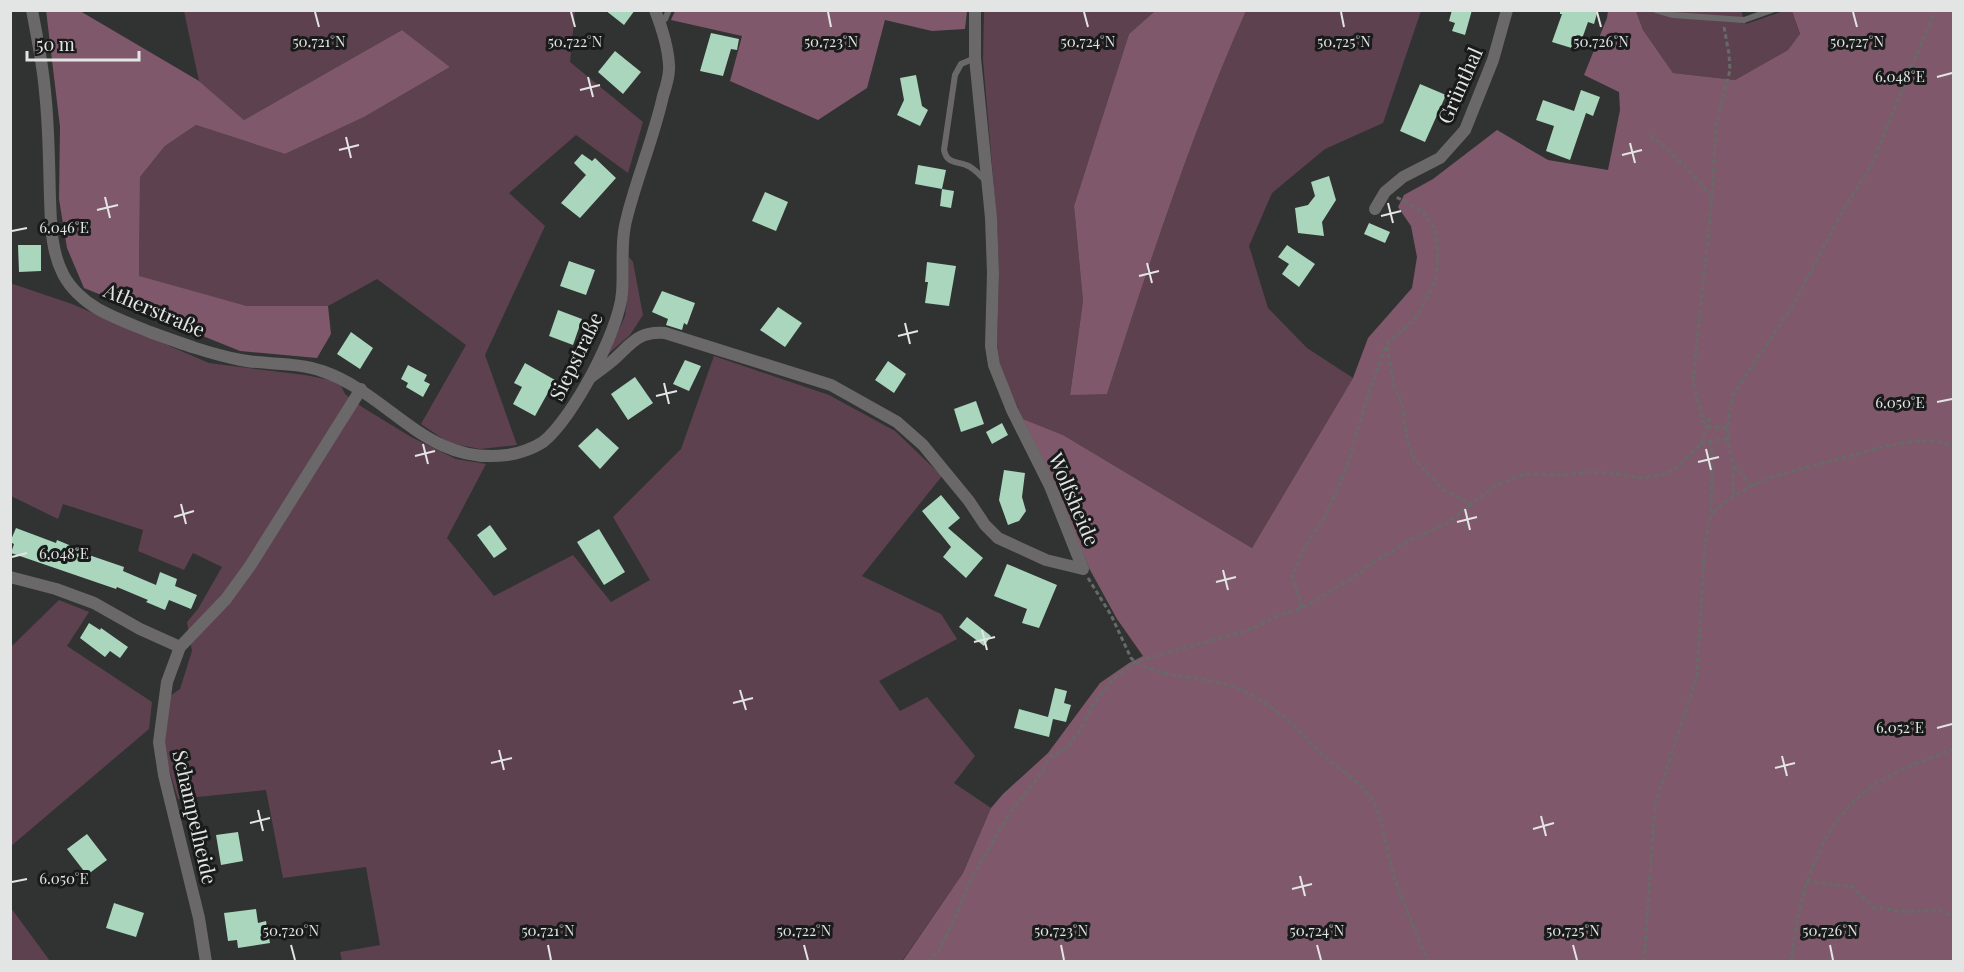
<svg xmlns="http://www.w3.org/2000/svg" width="1964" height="972" font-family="'Playfair Display',serif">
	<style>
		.green { fill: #5e414f }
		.forest { fill: #80586b }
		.building { fill: #a9d6bd }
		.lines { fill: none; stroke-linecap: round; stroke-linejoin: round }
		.path { stroke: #676a68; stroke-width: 3; stroke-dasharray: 4.5 3; stroke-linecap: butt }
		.service { stroke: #6a6869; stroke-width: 6 }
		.minor { stroke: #6a6869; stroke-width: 12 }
		.ticks { fill: none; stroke: #e3e5e4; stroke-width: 2 }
		.labels { text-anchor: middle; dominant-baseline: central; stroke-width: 6; stroke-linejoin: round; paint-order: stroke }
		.street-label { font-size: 20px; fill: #e3e5e4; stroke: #191b1a }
		.ticks-label { font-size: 15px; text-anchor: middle; fill: #e3e5e4; stroke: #191b1a; stroke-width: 6; stroke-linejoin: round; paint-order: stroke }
	</style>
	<rect width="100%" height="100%" fill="#303331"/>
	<!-- green -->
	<g class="green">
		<polygon points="184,11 575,11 570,62 643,122 628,173 576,135 509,193 545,226 485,355 517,445 480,449 449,443 421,424 466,345 377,279 328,306 247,306 139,277 140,177 165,146 196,125 285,154 364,117 450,67 402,30 244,120 199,81"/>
		<path d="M984,11H1155L1129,34L1074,206L1083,301L1070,394H1107C1149,264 1191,135 1246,11H1421L1383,123L1325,149L1272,193L1249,246L1268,308L1307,348L1353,378L1252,548L1063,435L1023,419L1000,367L997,344L999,274L997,223L983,60Z"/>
		<polygon points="1636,11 1741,11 1746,24 1784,11 1792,11 1800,35 1788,50 1735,80 1673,73 1643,30"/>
		<polygon points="629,257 633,262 643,315 630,335 608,354 625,316 628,291"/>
		<polygon points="10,283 72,304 209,363 305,375 330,380 341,386 345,394 362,407 411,437 456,459 486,464 447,538 494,596 573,555 611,602 650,580 613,517 681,449 714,356 829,395 895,431 942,476 862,576 941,614 957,639 879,681 900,711 927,697 975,756 954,783 991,808 963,873 902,961 342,961 340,952 380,945 366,867 283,878 266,790 178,799 165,756 165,721 170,696 180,689 192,651 187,622 198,609 222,567 193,553 184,570 138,551 143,530 63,504 58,519 11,496"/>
		<polygon points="59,600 89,612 67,646 152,702 149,729 11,846 11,647"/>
		<polygon points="10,908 11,908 50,961 11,961"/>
	</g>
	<!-- forest -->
	<g class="forest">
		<polygon points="46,10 80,11 199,81 244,120 402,30 450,67 364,117 285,154 196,125 165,146 140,177 139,276 247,306 328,306 331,334 317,358 240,351 84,288 67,248 59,199 60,127"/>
		<polygon points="675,11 967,10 967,11 965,29 932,31 885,20 867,88 818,120 730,81 742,36 671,20"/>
		<path d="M1155,11H1246C1191,135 1149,264 1107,394L1070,395L1083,301L1074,206L1129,34Z"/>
		<polygon points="1608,11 1636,11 1643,30 1673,73 1735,80 1788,50 1800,34 1792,11 1953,11 1953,961 902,962 963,873 991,808 1003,794 1048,753 1100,683 1129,663 1143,656 1117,619 1089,568 1054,483 1023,419 1063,435 1252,548 1353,378 1368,338 1412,288 1417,257 1411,226 1398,207 1404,195 1433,179 1497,130 1548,160 1608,170 1620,110 1619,92 1584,75 1607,18"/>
	</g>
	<!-- building -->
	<g class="building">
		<polygon points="605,10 635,10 624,25"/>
		<polygon points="1452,10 1472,10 1465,35 1452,31 1455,23 1449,21"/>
		<polygon points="1560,10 1598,10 1594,24 1588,22 1578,50 1552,42 1562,14 1560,14"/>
		<polygon points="711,33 739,39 737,50 731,49 723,76 700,71"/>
		<polygon points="615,51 641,72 623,94 598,72"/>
		<polygon points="916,75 922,106 928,110 920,126 897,115 904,100 900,78"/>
		<polygon points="1420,84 1446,95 1425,142 1400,131"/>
		<polygon points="1581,90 1600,97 1593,116 1586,113 1570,160 1546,151 1554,126 1536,120 1543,100 1574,111"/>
		<polygon points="582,154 592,161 595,158 616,178 580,218 561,203 586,175 574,163"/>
		<polygon points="918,165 946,170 942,189 915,184"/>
		<polygon points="1329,176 1336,200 1322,222 1324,236 1298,233 1295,208 1308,205 1315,196 1311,182"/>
		<polygon points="942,189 954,191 951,208 940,206"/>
		<polygon points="765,192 788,202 776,231 752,221"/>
		<polygon points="1369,223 1390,232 1385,243 1364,234"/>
		<polygon points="18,245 41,245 41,271 19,272"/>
		<polygon points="1287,245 1315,264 1299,287 1282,274 1289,264 1278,257"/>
		<polygon points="569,261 595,270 586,295 560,286"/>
		<polygon points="927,262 956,266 949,306 925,303 928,282 925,282"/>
		<polygon points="662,291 695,303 687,325 684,323 682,330 666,325 668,319 652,312"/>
		<polygon points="778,307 802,323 785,347 760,330"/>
		<polygon points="558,310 582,319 573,345 549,336"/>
		<polygon points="351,332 373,348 360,369 337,354"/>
		<polygon points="685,360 701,366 689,391 673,384"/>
		<polygon points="888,361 906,374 894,393 875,380"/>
		<polygon points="525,363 555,380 535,416 513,404 522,387 514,383"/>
		<polygon points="408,365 427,375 424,381 430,384 423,397 406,387 408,383 401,379"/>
		<polygon points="635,377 653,403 628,420 611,394"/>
		<polygon points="976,401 984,424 961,432 954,409"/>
		<polygon points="1002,423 1008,435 992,444 986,432"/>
		<polygon points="597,428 619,448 600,469 578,446"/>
		<polygon points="1004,470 1025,473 1022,497 1026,511 1019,521 1008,525 999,500"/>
		<polygon points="941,495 960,518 948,528 983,558 966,578 943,557 951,547 922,511"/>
		<polygon points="490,525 507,549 494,558 477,535"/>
		<polygon points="16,528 56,543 57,540 86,552 86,554 124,567 123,571 156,585 160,572 177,579 175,586 197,595 191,609 169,600 165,610 146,602 148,600 117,587 116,589 11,553 14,544 10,542"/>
		<polygon points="599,529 625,572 604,585 577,542"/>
		<polygon points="1007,564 1057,585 1039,628 1022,623 1027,609 994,596"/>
		<polygon points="967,617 991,636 984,646 959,627"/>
		<polygon points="89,623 100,630 101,628 128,647 120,658 110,651 105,657 80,638"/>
		<polygon points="1055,688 1067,691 1064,703 1071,705 1066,722 1053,719 1049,737 1014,728 1019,709 1048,717"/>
		<polygon points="238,832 243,861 221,865 216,835"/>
		<polygon points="87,834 107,860 87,875 67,849"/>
		<polygon points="114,903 144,913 136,937 106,928"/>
		<polygon points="256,909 258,923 266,921 270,943 238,948 237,940 228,941 224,913"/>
	</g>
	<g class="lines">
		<!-- path -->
		<g class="path">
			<polyline points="1724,27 1729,54 1730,70 1716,127 1712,197 1693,381 1703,421 1710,427 1727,428"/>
			<path d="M1650,135C1673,153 1693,173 1711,196"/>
			<polyline points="1387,347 1394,386 1402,404 1408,443 1414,459 1444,490 1472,504"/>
			<polyline points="1710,441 1712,454 1711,515"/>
			<polyline points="1701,444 1710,441 1727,439"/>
			<polyline points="1733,466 1733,496"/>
			<polyline points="1751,486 1733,464 1728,444 1727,428 1733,395 1793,305 1843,210 1870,168 1935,10"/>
			<path d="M1088,578L1111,615L1131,658C1154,680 1209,675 1239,689C1256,697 1275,709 1289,721C1300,731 1310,743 1321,753C1340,771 1364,782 1376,807C1384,825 1387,853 1393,873C1403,903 1416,932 1428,962"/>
			<polyline points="1302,608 1292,575 1306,545 1325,517 1337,490 1348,463 1371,386 1386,345 1416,318 1436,280 1438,252 1434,227 1421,210 1396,197"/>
			<polyline points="1806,881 1853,887 1872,907 1906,912 1939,910 1954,918"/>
			<polyline points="927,962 938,952 955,918 971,879 1010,813 1043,771 1050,757 1068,747 1079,732 1094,703 1113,679 1135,662 1252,629 1279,615 1302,608 1351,579 1371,564 1410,540 1446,524 1496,485 1525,474 1563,475 1591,472 1610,473 1642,478 1666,474 1680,465 1701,444 1710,416"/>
			<polyline points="1644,962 1655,805 1697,676 1705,542 1711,515 1727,500 1751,486 1772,477 1886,446 1914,441 1933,441 1954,445"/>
			<path d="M1791,962C1798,900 1815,831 1867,790C1889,773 1927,759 1954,749"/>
		</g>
		<!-- service -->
		<g class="service">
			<polyline points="1656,10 1673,15 1744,20 1772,10"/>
			<polyline points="660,22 665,19 669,10"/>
			<path d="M975,58L961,64L955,75L944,150C947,163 954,161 966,165C973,167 980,175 985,180"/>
		</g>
		<!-- minor -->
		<g class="minor">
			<path d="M32,10C37,37 43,65 45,92C49,127 49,164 50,199C51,224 51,251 63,274C70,288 84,301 98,309C114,318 133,325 150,332C180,343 210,354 241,360C267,365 297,362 322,371C390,394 426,466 507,455C518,454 534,448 543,442C573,418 619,331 622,293C624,268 620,242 627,217C637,177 654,137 663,96C666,87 670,75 669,65C668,46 662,28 655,10"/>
			<polyline points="1375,209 1385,192 1403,177 1440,158 1465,130 1493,60 1507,10"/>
			<path d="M591,377C598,372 605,367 611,362C631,345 636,331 665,333L831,385L897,422L923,445L969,501L985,525L998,538L1046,560L1083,569L1050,486L1012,410L994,365L991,346L993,273L991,218L975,58V10"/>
			<polyline points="10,577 56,589 94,603 140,629 180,647"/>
			<polyline points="206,962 199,918 164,775 159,742 167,682 180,647 226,599 250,566 361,389"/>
		</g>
	</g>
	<!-- ticks -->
	<path class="ticks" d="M315,12L319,27M571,12L575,27M828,12L831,27M1084,12L1088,27M1341,12L1344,27M1597,12L1601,27M1853,12L1857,27M588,77L593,97M1937,77L1952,73M580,90L600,85M346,137L351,158M1630,143L1635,163M339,150L359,145M1622,155L1642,150M105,197L110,218M1388,203L1393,223M97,210L118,205M1381,216L1401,211M12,231L27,228M1147,263L1152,283M1139,276L1159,271M905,323L910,344M898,336L918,331M664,383L669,404M656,396L677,391M1937,402L1952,399M423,444L428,464M1706,449L1711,470M415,456L435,451M1698,462L1719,457M181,504L186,524M1465,509L1470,530M174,517L194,511M1457,522L1477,517M12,557L27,553M1223,570L1228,590M1216,582L1236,577M982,630L987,650M974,642L995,637M740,690L746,710M733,703L753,698M1937,728L1952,724M499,750L504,770M1782,756L1787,776M491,763L512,758M1775,768L1795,763M258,810L263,831M1541,816L1546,836M250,823L270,818M1533,829L1554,823M1300,876L1305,896M12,882L27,879M1292,889L1312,884M291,945L295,960M548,945L551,960M804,945L808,960M1061,945L1064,960M1317,945L1321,960M1573,945L1577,960M1830,945L1833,960"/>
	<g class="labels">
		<!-- street labels -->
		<g class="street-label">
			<text transform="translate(1459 85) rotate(-66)">Grünthal</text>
			<text transform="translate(155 309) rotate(23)">Atherstraße</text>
			<text transform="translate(575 356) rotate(-64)">Siepstraße</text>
			<text transform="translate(1075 499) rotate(67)">Wolfsheide</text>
			<text transform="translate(196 817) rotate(77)">Schampelheide</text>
		</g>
	</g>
	<g class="ticks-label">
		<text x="319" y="47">50.721°N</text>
		<text x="575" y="47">50.722°N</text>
		<text x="831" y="47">50.723°N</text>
		<text x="1088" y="47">50.724°N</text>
		<text x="1344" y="47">50.725°N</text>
		<text x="1857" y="47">50.727°N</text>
		<text x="1601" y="47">50.726°N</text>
		<text x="1900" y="82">6.048°E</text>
		<text x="64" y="233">6.046°E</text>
		<text x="1900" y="408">6.050°E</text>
		<text x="64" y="559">6.048°E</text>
		<text x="1900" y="733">6.052°E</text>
		<text x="64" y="884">6.050°E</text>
		<text x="291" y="936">50.720°N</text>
		<text x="548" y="936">50.721°N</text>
		<text x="804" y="936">50.722°N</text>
		<text x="1061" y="936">50.723°N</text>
		<text x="1317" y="936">50.724°N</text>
		<text x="1573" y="936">50.725°N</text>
		<text x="1830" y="936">50.726°N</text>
	</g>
	<!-- border -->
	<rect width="1964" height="972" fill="none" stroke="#e3e5e4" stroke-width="24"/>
	<!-- scale -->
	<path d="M27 51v9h112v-9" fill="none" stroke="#e3e5e4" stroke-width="3"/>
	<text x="36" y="51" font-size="18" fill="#e3e5e4" stroke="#191b1a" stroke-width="4.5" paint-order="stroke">50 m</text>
</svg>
